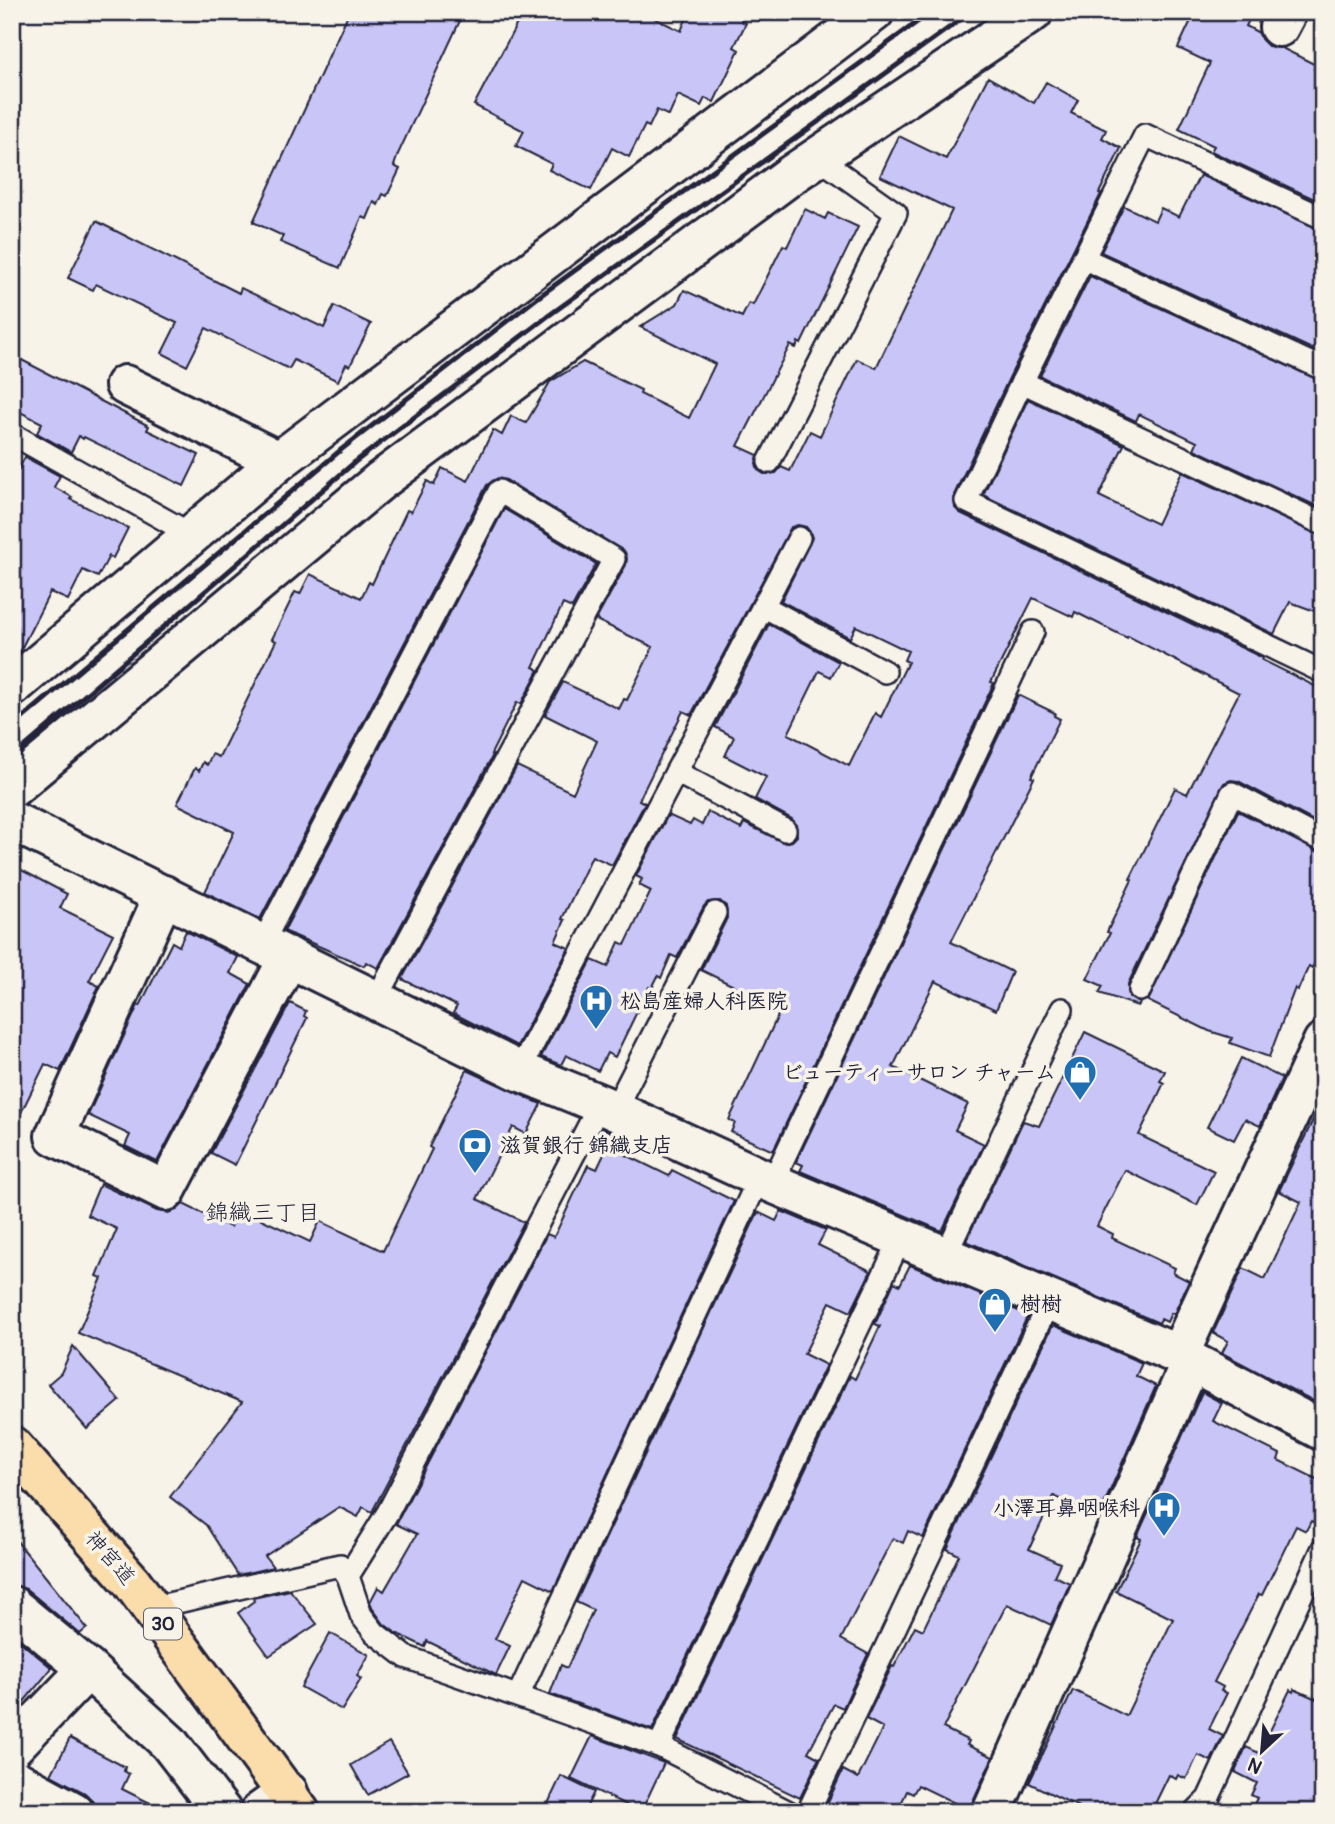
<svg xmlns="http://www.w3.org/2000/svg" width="1335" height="1824" font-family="Pangolin,'Klee One',sans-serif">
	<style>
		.building { fill: #c9c5f7; stroke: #22223b; stroke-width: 2 }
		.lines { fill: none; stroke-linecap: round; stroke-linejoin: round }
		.lane-casing { stroke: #22223b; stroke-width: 26 }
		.street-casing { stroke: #22223b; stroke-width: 44 }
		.primary-casing { stroke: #22223b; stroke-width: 44 }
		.lane { stroke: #f7f3e8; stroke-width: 21 }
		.street { stroke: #f7f3e8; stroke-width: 38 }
		.primary { stroke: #fbddab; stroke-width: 38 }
		.rail { stroke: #22223b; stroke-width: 5 }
		.labels { text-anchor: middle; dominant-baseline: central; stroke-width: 7; stroke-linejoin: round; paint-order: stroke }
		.shield { fill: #f7f3e8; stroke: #62616f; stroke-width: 2 }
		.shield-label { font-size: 19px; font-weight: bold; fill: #22223b }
		.poi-label { font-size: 21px; font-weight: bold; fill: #22223b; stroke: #f7f3e8; text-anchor: start }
		.street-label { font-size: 21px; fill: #22223b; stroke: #f7f3e8 }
		.neighbourhood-label { font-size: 23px; fill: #22223b; stroke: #f7f3e8 }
	</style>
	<rect width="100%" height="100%" fill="#f7f3e8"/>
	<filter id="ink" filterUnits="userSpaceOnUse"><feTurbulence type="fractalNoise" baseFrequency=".0143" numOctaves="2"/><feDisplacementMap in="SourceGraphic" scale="14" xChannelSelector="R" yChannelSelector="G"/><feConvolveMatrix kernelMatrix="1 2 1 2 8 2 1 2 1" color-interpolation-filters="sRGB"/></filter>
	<g filter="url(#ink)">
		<!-- building -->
		<g class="building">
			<polygon points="349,12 464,12 398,154 394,166 400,169 387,196 383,194 378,205 374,202 367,219 362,217 340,268 280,242 283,236 253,222"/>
			<polygon points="523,12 642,12 681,31 689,12 746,12 741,21 746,23 734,47 739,50 714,102 705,98 701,106 678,95 669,116 657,110 649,127 645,125 629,157 612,148 591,190 549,170 552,164 516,146 524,131 474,105"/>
			<polygon points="1195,12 1253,12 1246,26 1259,33 1261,39 1268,46 1282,48 1316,65 1314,69 1323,73 1323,203 1211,151 1214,146 1179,129 1210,63 1178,48"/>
			<polygon points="988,77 1034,103 1046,82 1078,100 1071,113 1106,130 1102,138 1121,148 1099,193 1101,194 1010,376 954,495 955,508 960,513 1263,658 1262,660 1323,690 1323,826 1238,781 1231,780 1224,783 1128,984 1129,997 1140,1003 1138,1006 1099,993 1103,986 1087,979 1110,933 1107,932 1132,880 1130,879 1175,788 1187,794 1239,693 1128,636 1127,638 1075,612 1073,617 1033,598 991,682 994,683 773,1151 731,1132 735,1123 729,1120 781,1009 701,970 727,918 726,906 720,901 708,902 704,906 677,958 671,955 661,978 658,976 652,988 649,987 615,1057 607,1053 598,1071 566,1055 561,1065 541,1057 592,960 608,967 619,942 625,945 651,891 639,885 642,879 636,876 668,815 690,825 693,820 702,825 708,812 741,829 744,823 785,843 792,841 797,836 796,824 792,819 755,799 766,777 725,756 734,737 715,727 769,624 839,662 831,677 819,671 788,734 849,766 875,713 881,717 908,662 904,660 908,651 856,626 850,638 781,601 812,538 810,532 806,527 798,525 791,527 691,715 683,711 639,800 645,803 612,865 592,856 562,919 565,920 555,942 569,948 517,1046 453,1013 457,1006 402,979 517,766 573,793 597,741 545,715 563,682 619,709 624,699 627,700 653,647 596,620 626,565 627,558 625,552 506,480 498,478 487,485 260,919 205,892 234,832 177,804 195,768 199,771 203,762 207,765 212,754 219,757 276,641 272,639 295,592 300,594 310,574 361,598 369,582 372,584 407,510 411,512 427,481 434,485 442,468 468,481 493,430 502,435 511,416 526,423 550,382 583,362 641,390 640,394 689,418 715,364 640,327 677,304 684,290 742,317 749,303 753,305 783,245 787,247 805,209 825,219 828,213 858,227 801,344 798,342 796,348 790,345 738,446 758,455 756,463 758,470 764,474 776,473 781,467 790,471 810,431 820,436 857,359 876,368 952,210 880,176 899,136 946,159"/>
			<polygon points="1200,175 1323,231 1323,354 1101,252 1124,206 1155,221 1161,208 1179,217"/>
			<polygon points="96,221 239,293 241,288 324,328 334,306 371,324 350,366 346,364 338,381 294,360 289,369 206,328 187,366 162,353 177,323 96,284 93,290 68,278"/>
			<polygon points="1090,276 1323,382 1323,509 1194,449 1197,442 1139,414 1136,421 1040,376"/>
			<polygon points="12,355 149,426 147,430 199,455 184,486 84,437 83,439 79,436 71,452 37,433 42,423 12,408"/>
			<polygon points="1028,399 1124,445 1099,496 1157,524 1182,472 1323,537 1323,614 1290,602 1274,634 983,495"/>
			<polygon points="25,457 60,476 54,487 72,497 70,499 128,528 113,558 109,556 98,577 83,570 68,600 50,592 20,651 12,658 12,482"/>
			<polygon points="504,509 596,564 572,608 563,604 533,667 539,670 521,704 517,702 491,754 493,755 378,968 366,962 364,966 284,931"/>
			<polygon points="1018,695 1055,713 1054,716 1060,719 1031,777 1034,778 951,942 1012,972 996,1010 935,981 893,1067 968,1104 955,1130 984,1144 942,1231 800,1171 803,1165 796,1162"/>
			<polygon points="1238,811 1323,854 1323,947 1312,968 1309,966 1298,990 1295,988 1269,1057 1230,1043 1232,1038 1209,1031 1148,1001"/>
			<polygon points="12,865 67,894 60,908 113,934 89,981 99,986 60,1071 45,1064 12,1131"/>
			<polygon points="186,931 238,957 230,973 250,984 157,1162 125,1146 130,1135 88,1115 138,1005 140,1006 172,942 179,946"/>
			<polygon points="290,1003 306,1011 304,1016 307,1018 235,1165 211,1153"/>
			<polygon points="1085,1032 1165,1071 1160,1081 1164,1083 1139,1135 1214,1171 1197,1205 1125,1170 1097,1226 1113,1234 1112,1238 1175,1268 1173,1273 1189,1281 1174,1314 1171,1313 1167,1322 1161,1319 1159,1323 966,1241 1023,1121 1039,1126"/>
			<polygon points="1241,1058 1282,1078 1260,1126 1245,1119 1234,1140 1207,1127"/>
			<polygon points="467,1070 541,1104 526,1134 513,1127 477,1199 524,1222 372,1512 363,1507 358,1517 339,1507 265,1556 273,1567 238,1575 206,1525 170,1497 242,1402 78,1333 102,1278 97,1276 117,1229 87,1215 100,1184 157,1211 168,1213 177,1210 183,1204 230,1227 238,1208 310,1242 320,1221 383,1251 432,1149 429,1147"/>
			<polygon points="1323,1099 1323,1406 1222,1353 1228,1341 1213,1333 1243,1268 1265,1279 1301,1202 1279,1191"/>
			<polygon points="608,1146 669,1176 672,1170 734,1201 553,1591 525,1577 495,1639 510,1646 496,1675 427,1641 425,1647 396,1633 384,1624 373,1609 370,1602 378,1587 384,1591 417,1534 396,1524 547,1234 554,1237 588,1165 597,1169"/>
			<polygon points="781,1211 826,1230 818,1245 871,1271 851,1312 830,1302 804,1354 826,1365 652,1730 550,1694 561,1665 567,1668 593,1610 576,1602 758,1212 776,1221"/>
			<polygon points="910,1265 1028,1315 923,1538 908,1531 903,1543 893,1538 841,1639 868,1654 843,1708 834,1704 808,1752 819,1758 800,1798 677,1739 850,1376 855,1379 880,1326 875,1324 894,1282 900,1285"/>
			<polygon points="1053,1325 1142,1363 1136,1376 1156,1386 1098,1518 1054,1496 1029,1549 1060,1563 1054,1576 1070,1583 1051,1625 1007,1604 943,1728 969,1741 967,1745 993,1757 972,1803 971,1811 918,1785 913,1794 907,1791 897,1812 828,1812 824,1810 843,1770 858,1778 883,1728 866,1719 892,1666 894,1667 915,1626 923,1630 959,1555 947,1549"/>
			<polygon points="73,1346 120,1401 87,1429 48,1384 61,1373"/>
			<polygon points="1202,1392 1222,1403 1213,1421 1280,1454 1278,1460 1323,1482 1323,1527 1311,1521 1306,1531 1296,1526 1262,1595 1259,1594 1214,1682 1223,1687 1221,1691 1227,1693 1209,1729 1223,1736 1211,1761 1198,1755 1186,1779 1178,1775 1176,1779 1169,1775 1151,1812 1089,1812 1029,1783 1073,1690 1126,1716 1173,1619 1116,1591 1141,1539 1137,1537"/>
			<polygon points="12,1535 87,1628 80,1634 26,1589 12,1585"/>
			<polygon points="290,1590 317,1624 269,1656 238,1613 254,1601 253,1598"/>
			<polygon points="330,1633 369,1655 357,1676 361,1679 342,1710 301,1687"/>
			<polygon points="12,1635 52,1668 12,1716"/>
			<polygon points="1294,1689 1323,1702 1323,1812 1250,1812 1257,1798 1251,1795 1257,1783 1235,1772 1246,1747 1259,1753 1290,1690 1293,1692"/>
			<polygon points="592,1736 664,1763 641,1812 571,1779"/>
			<polygon points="70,1738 125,1767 124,1771 129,1774 122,1789 168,1812 96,1812 93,1801 85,1793 51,1775"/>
			<polygon points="389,1742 408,1773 368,1795 351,1765"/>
			<polygon points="561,1776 594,1792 584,1812 544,1812"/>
		</g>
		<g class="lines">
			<defs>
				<g id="lane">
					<polyline points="1323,218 1145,135 1022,382 966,501 1323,672"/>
					<polyline points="1083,258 1323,369"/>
					<polyline points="1022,382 1323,524"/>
					<polyline points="12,434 192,535"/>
					<polyline points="769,462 896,213 817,157"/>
					<polyline points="763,606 885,672"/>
					<polyline points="676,772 785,830"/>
					<polyline points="262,944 499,491 614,559 376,1000"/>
					<polyline points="1140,990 1232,793 1323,841"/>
					<polyline points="519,1071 799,538"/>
					<polyline points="600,1104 388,1512 348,1576 361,1615 375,1633 406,1657 659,1746 789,1812"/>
					<polyline points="614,1111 715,913"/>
					<polyline points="772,1183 1033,632"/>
					<polyline points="945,1256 1062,1009"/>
					<polyline points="151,1608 340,1565 348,1576"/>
					<polyline points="518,1696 759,1178"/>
					<polyline points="659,1746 901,1238"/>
					<polyline points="808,1812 1050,1300"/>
					<polyline points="1195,1812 1208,1799 1323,1548"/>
				</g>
				<g id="street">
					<polyline points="1279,27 1287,12"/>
					<polyline points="125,385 279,461"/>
					<polyline points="12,687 279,461 874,12"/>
					<polyline points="12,788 380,481 791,175 1033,12"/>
					<polyline points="12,821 519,1071 600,1104 772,1183 1179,1355 1323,1431"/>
					<polyline points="164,895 55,1136 166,1191 289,957"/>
					<polyline points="1179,1355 1323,1042"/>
					<polyline points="12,1606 88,1669 169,1743 222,1812"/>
					<polyline points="12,1748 88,1669"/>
					<polyline points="12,1778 74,1812"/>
					<polyline points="260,1812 288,1792"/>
					<polyline points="992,1812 1191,1362"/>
				</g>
				<polyline id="primary" points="12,1446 131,1581 300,1812"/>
			</defs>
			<!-- lane casing -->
			<use href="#lane" class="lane-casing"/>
			<!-- street casing -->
			<use href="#street" class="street-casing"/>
			<!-- primary casing -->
			<use href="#primary" class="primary-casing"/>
			<!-- lane -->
			<use href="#lane" class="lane"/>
			<!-- street -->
			<use href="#street" class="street"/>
			<!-- primary -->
			<use href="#primary" class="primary"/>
			<!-- rail -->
			<g class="rail">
				<polyline points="12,727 342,449 537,298 931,12"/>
				<polyline points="12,758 355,462 548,316 971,12"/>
			</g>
		</g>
	</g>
	<!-- icons -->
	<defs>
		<symbol id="hospital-pin" viewBox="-11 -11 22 30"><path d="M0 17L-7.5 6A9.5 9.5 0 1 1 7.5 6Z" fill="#1f6fb2" stroke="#f7f3e8"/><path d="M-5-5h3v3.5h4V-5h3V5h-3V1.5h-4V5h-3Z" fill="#fff"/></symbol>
		<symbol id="shop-pin" viewBox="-11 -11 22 30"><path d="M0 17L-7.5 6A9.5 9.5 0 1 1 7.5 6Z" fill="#1f6fb2" stroke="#f7f3e8"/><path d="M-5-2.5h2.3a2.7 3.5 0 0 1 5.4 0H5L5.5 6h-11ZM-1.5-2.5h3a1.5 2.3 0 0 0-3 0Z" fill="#fff"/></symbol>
		<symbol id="bank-pin" viewBox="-11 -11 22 30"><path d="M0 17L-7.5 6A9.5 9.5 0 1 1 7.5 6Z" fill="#1f6fb2" stroke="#f7f3e8"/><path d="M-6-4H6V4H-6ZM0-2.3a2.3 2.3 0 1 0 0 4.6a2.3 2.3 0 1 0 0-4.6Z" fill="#fff"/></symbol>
	</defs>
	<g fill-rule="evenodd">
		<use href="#hospital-pin" x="577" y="982" width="38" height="52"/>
		<use href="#shop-pin" x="1061" y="1053" width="38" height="52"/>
		<use href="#bank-pin" x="456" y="1126" width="38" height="52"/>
		<use href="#shop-pin" x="976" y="1285" width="38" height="52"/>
		<use href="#hospital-pin" x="1145" y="1489" width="38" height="52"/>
	</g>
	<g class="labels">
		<!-- shield labels -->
		<rect class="shield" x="144" y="1608.5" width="38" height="31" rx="5"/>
		<g class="shield-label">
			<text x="163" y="1624">30</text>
		</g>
		<!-- poi labels -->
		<g class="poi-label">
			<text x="620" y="1001">松島産婦人科医院</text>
			<text x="1056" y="1072" text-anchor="end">ビューティーサロン チャーム</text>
			<text x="500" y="1145">滋賀銀行 錦織支店</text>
			<text x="1020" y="1304">樹樹</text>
			<text x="1140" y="1508" text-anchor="end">小澤耳鼻咽喉科</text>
		</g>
		<!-- street labels -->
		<g class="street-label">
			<text transform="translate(110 1558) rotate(49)">神宮道</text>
		</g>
		<!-- neighbourhood labels -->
		<g class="neighbourhood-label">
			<text x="263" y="1212">錦織三丁目</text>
		</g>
	</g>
	<!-- margin -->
	<rect width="1335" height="1824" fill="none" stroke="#f7f3e8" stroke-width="42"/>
	<rect x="21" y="21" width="1293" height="1782" fill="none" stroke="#22223b" stroke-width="2.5" filter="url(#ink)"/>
	<!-- north arrow -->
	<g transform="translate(1262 1751) rotate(206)" stroke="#f7f3e8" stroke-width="5" paint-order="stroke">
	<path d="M0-5L12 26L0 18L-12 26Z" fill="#22223b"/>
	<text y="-10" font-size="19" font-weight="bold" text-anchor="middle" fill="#22223b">N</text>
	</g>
</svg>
